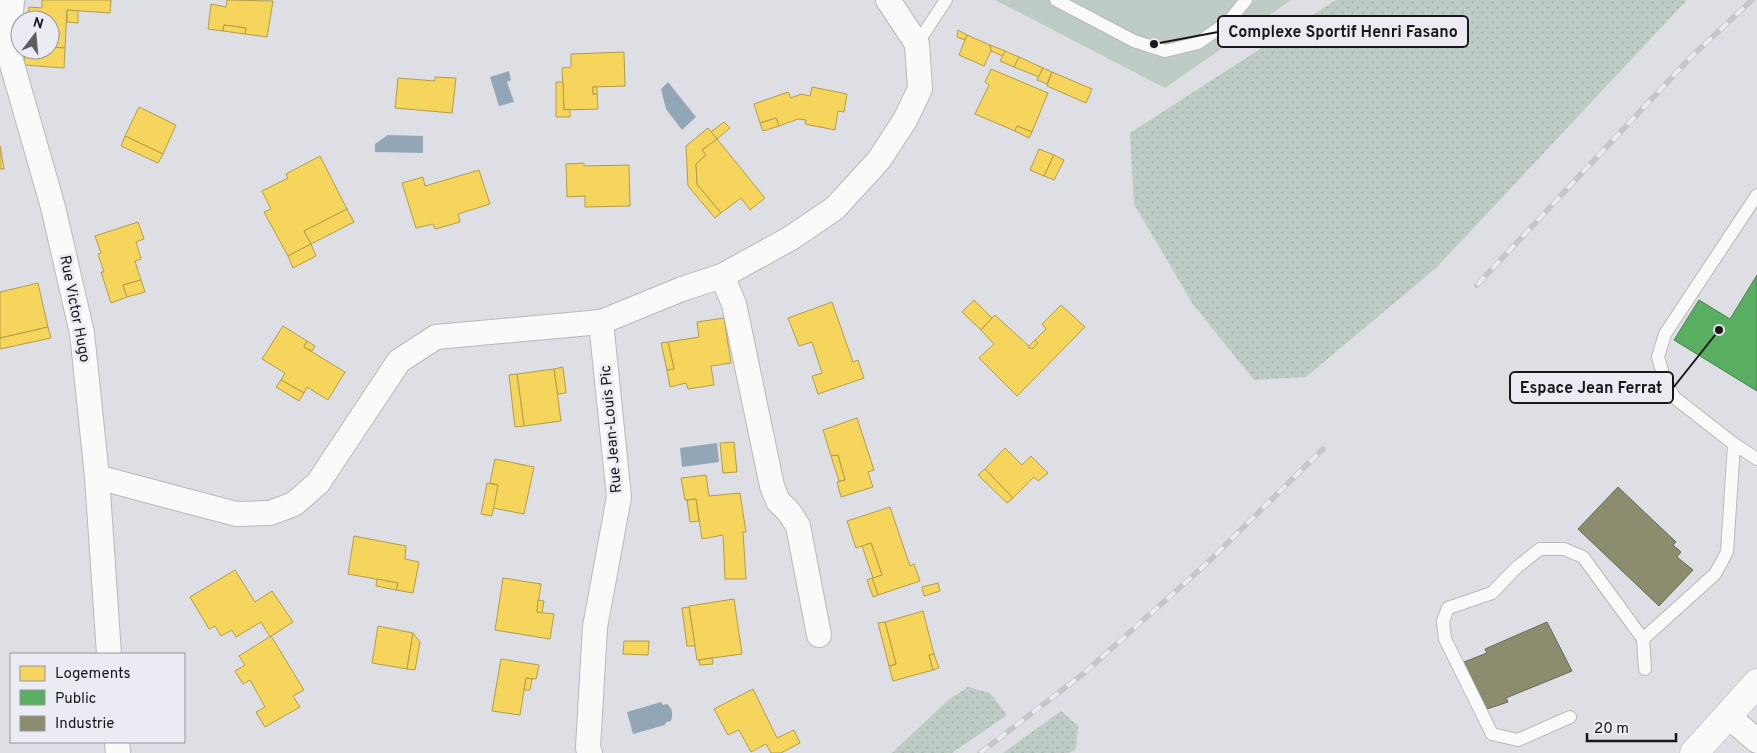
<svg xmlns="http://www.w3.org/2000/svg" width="1757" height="753" font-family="Overpass,sans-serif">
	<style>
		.grass { fill: url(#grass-dots) }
		.garden { fill: #beccc5 }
		.water { fill: #93a6b7 }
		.homes { fill: #f6d55c; stroke: #b39c48 }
		.public { fill: #5aae61; stroke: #46814c }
		.industry { fill: #8c8c6e; stroke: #696955 }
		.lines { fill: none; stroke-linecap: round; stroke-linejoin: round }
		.service-casing { stroke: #b8b8bc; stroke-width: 14 }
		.minor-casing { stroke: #b8b8bc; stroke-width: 26 }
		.secondary-casing { stroke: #b8b8bc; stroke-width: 29 }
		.service { stroke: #fafafb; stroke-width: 12 }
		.minor { stroke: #fafafb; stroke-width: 24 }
		.secondary { stroke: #fafafb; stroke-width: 28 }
		.rail-casing { stroke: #c5c6c6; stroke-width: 5.5 }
		.rail { stroke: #eaebf3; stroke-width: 4; stroke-dasharray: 11; stroke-linecap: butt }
		.labels { text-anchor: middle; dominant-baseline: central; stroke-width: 5; stroke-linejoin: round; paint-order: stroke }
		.street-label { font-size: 15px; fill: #18181b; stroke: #eaebf3 }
		.leader { fill: none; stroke: #18181b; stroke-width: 2 }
		.callout-dot { fill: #18181b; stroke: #eaebf3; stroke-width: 2 }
		.callout { fill: #eaebf3; stroke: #18181b; stroke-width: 2 }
		.callout-label { font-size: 16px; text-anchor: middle; font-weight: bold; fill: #18181b }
	</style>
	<defs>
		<pattern id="grass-dots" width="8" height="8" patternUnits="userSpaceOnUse" patternTransform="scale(1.25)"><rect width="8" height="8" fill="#beccc5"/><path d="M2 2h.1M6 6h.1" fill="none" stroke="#a3aea9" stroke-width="1.8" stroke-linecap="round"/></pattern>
	</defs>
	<rect width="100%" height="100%" fill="#dedfe4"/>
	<!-- grass -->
	<g class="grass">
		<polygon points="1336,0 1687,0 1436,268 1306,377 1254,380 1192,303 1134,204 1130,133"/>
		<polygon points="968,687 990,693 1007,715 952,753 892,753 948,700"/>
		<polygon points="1061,711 1078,726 1076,749 1069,753 1003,753"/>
	</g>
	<!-- garden -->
	<polygon class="garden" points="995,0 1291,0 1165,88"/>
	<!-- water -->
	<g class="water">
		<polygon points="509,71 511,80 507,82 514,102 499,106 490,77"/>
		<polygon points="668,82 696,117 682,130 666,109 661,89"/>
		<polygon points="388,135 423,136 423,153 375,152 375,144"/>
		<polygon points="717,443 719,462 682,467 680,448"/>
		<path d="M661,702L663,705L667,704C673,709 673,714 671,721L666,722L665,725L633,734L627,712Z"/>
	</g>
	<!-- homes -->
	<g class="homes">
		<polygon points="42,0 111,0 110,13 67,10 65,48 50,47 50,20 28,20 29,7 42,8"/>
		<polygon points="227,0 273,1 267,37 245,34 246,28 224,25 223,31 208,29 211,4 226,7"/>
		<polygon points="67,10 78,11 78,23 67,22"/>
		<polygon points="224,25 246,28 245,34 223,31"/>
		<polygon points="958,30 967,35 965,40 957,37"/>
		<polygon points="967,35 990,45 991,51 984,66 959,55"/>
		<polygon points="990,45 1005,51 1003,56 991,51"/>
		<polygon points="50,47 65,48 64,68 24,65 25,50 50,50"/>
		<polygon points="1005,51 1019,57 1014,67 1000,61"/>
		<polygon points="624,52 625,86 593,87 593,94 597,94 598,109 564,110 562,68 571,67 571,54"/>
		<polygon points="1019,57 1043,68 1039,77 1014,67"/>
		<polygon points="1043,68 1052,72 1047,84 1037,80"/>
		<polygon points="991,69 1048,93 1032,132 1017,126 1015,131 975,114 989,85 985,82"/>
		<polygon points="1052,72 1092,89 1086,103 1047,86"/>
		<polygon points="435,77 456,78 452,113 395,108 398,78 435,81"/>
		<polygon points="556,82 563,82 564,110 570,109 570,117 556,117"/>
		<rect x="593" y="87" width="4" height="7"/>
		<polygon points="812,87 847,94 844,112 838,111 835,130 805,124 806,120 798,119 779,126 776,118 760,123 754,104 788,92 791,98 801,94 810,96"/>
		<polygon points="139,107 176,125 163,154 125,136"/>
		<polygon points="776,118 779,126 763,131 760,123"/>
		<polygon points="724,122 730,128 717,139 711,132"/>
		<polygon points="1017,126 1032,132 1029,138 1015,131"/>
		<polygon points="708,128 717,139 702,150 706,155 696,164 697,184 721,213 715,218 688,186 686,146"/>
		<polygon points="125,136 163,154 158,163 121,146"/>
		<polygon points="717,139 765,198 750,210 741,198 721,213 697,184 696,164 706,155 702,150"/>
		<polygon points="0,146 4,169 0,169"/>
		<polygon points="1039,149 1054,155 1044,176 1030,170"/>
		<polygon points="1054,155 1064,160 1054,180 1044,176"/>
		<polygon points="320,156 347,209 304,231 311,244 288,256 264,212 271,209 262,191 288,178 286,174"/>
		<polygon points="584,163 584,166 629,165 630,206 585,207 585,196 567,197 566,164"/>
		<polygon points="479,170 490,204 458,214 460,222 435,229 433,224 416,228 402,183 423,177 425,186"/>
		<polygon points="347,209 354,222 311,244 304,231"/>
		<polygon points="138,222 144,239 136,242 141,259 135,261 141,280 123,285 127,297 111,303 101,272 104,272 98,254 101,253 95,236"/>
		<polygon points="311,244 316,256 293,268 288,256"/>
		<polygon points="141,280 145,292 127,297 123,285"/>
		<polygon points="38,283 48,327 0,338 0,292"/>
		<polygon points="974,300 992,318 981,330 962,312"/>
		<polygon points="832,302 853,362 858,360 864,378 818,394 812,376 822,373 812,342 799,346 788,318"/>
		<polygon points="1061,305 1085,327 1017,396 979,358 994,344 981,330 995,315 1032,349 1038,343 1035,340 1046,329 1042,324"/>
		<polygon points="724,318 731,363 711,366 714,385 688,389 686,383 670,387 667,370 674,369 668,342 699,337 697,322"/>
		<polygon points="283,326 307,341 304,347 345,372 328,400 307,387 304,393 281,380 285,373 262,359"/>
		<polygon points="48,327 51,338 0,349 0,338"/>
		<polygon points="1035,340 1038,343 1032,349 1028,347"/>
		<polygon points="307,341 315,346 312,351 304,347"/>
		<polygon points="668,342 674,369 667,370 661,343"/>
		<polygon points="563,367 566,393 557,394 554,369"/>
		<polygon points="554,369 561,421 524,426 517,374"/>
		<polygon points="517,374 524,426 515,427 509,375"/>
		<polygon points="281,380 304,393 299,401 276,387"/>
		<polygon points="857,418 874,470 868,472 873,487 841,497 837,482 845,480 838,455 831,456 823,430"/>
		<polygon points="734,442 737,472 723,473 720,443"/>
		<polygon points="1005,448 1022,465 1031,456 1048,473 1038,481 1034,477 1013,498 985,469"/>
		<polygon points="838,455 845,480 839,481 831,456"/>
		<polygon points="495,459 534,467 524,514 493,508 498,485 490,483"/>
		<polygon points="985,469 1013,498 1007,503 978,475"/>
		<polygon points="706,475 709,496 740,493 746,532 743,532 746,579 725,579 723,535 702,539 696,499 685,500 681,478"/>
		<polygon points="487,483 498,485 492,516 481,514"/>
		<polygon points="696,499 699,521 690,522 687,500"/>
		<polygon points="890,507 910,566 914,564 920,581 878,595 872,578 882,575 871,543 856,548 847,521"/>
		<polygon points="354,536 406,546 405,559 419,562 413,593 396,590 398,583 348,574"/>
		<polygon points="871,543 882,575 873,578 862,546"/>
		<polygon points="235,570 255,602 272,591 293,622 270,637 261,622 236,637 232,630 221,636 215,626 209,629 190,597"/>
		<polygon points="503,578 541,584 537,612 554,614 550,639 495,630"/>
		<polygon points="872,578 878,595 873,597 867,580"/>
		<polygon points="377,579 398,583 396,590 376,586"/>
		<polygon points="938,583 940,591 924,596 922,587"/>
		<polygon points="734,599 742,654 697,660 689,606"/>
		<polygon points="538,600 544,601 542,613 537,612"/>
		<polygon points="689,607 695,646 687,646 682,608"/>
		<polygon points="923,611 934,654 929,655 933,670 893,681 889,666 896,664 885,622"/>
		<polygon points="885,622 896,664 889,666 878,623"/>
		<polygon points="378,626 413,633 407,669 372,663"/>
		<polygon points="413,633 420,642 415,670 407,669"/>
		<polygon points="271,636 304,690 293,696 300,707 265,727 256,712 265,707 250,680 243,684 235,671 245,665 239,656"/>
		<polygon points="624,641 649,641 648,655 623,654"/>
		<polygon points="934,654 939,668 933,670 929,655"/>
		<polygon points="712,658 713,664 700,665 699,660"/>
		<polygon points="501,659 539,665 536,679 526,678 520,715 492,711"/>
		<polygon points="526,678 532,679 530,690 524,690"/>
		<polygon points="753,689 777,738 794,730 800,743 781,753 771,753 766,744 751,752 739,730 728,735 714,709"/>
	</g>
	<!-- public -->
	<polygon class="public" points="1757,275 1757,391 1674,340 1699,300 1730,319"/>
	<!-- industry -->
	<g class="industry">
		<polygon points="1618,487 1676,542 1673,545 1681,552 1677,557 1693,570 1659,606 1578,529"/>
		<polygon points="1547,622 1572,671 1506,698 1508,702 1487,709 1464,662 1487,653 1485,649"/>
	</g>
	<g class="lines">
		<defs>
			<g id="service">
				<polyline points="1056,0 1134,41 1165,51 1198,43 1229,21 1246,0"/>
				<polyline points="917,44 946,0"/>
				<polyline points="1757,195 1665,334 1658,357 1665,381 1675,398 1734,444 1757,459"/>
				<polyline points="1643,639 1715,574 1727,552 1734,444"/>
				<polyline points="1570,717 1518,740 1492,734 1445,639 1443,621 1448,608 1492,593 1516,568 1540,549 1564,549 1583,557 1643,639 1645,669"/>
			</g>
			<g id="minor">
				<polyline points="12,0 8,50 53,207 82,333 97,477 109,654"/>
				<polyline points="722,276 734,304 772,486 778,501 789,512 798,526 819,635"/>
				<polyline points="97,477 236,514 270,513 294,504 318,483 399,361 436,337 601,322"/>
				<polyline points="1728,716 1757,741"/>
				<polyline points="117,742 118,753"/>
				<polyline points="590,753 588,748 595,627 619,497 601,322 682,289 722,276 791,238 835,208 879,160 905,120 920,89 917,44 888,0"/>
			</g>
			<polyline id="secondary" points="1694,753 1757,683"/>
		</defs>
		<!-- service casing -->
		<use href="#service" class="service-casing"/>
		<!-- minor casing -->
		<use href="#minor" class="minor-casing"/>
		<!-- secondary casing -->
		<use href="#secondary" class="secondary-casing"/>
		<!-- service -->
		<use href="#service" class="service"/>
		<!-- minor -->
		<use href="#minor" class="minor"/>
		<!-- secondary -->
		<use href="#secondary" class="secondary"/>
		<defs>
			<g id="rail">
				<polyline points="1477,285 1691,57 1752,0"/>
				<polyline points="980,753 1083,674 1205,565 1323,449"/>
			</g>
		</defs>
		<!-- rail casing -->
		<use href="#rail" class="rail-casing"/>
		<!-- rail -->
		<use href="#rail" class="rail"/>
	</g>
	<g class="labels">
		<!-- street labels -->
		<g class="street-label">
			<text transform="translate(74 309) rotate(79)">Rue Victor Hugo</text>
			<text transform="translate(612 429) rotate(-95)">Rue Jean-Louis Pic</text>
		</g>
	</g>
	<!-- callouts -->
	<path class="leader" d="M1154 44L1218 32M1719 330L1673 388"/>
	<g class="callout-dot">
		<circle cx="1154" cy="44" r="5"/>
		<circle cx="1719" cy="330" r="5"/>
	</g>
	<g class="callout">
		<rect x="1218" y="16" width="250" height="31" rx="5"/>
		<rect x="1510" y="372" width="163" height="31" rx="5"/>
	</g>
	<g class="callout-label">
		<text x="1343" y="37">Complexe Sportif Henri Fasano</text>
		<text x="1591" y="393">Espace Jean Ferrat</text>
	</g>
	<!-- legend -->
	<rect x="10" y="653" width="175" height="90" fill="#eaebf3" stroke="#96979d"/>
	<rect x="20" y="666" width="25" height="15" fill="#f6d55c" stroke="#96979d"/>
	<text x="55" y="678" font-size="15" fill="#18181b">Logements</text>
	<rect x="20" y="690" width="25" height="15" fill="#5aae61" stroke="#96979d"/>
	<text x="55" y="703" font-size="15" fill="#18181b">Public</text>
	<rect x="20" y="716" width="25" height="15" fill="#8c8c6e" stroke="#96979d"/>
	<text x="55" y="728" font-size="15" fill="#18181b">Industrie</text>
	<!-- north arrow -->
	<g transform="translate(35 35) rotate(16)"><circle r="24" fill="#eaebf3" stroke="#96979d"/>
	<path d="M0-4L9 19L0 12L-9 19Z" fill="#5d5e61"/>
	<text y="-8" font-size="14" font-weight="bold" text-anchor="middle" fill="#18181b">N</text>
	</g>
	<!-- scale -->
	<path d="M1587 733v8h89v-8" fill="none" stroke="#18181b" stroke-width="2.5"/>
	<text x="1594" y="733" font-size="15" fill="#18181b" stroke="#eaebf3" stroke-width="4" paint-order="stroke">20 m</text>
</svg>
